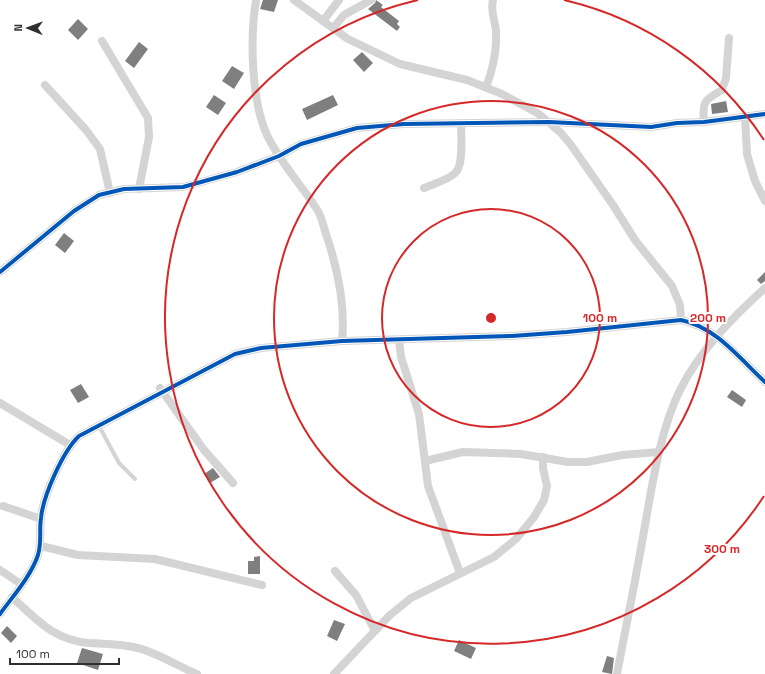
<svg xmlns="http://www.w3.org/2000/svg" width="765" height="674" font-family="'Space Grotesk',sans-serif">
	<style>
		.building { fill: #7f7f7f }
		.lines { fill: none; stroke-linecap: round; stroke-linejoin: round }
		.service { stroke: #d4d4d4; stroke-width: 4 }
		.minor { stroke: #d4d4d4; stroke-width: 8 }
		.cycleway-casing { stroke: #fff; stroke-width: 6 }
		.cycleway { stroke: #0057b8; stroke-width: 4 }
		.ring { fill: none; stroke: #d62828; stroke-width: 2 }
		.centre { fill: #d62828; stroke: #fff; stroke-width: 2 }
		.ring-label { font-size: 12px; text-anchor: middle; font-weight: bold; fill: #d62828; stroke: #fff; stroke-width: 4; stroke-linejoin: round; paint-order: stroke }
	</style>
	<rect width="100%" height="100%" fill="#fff"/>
	<!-- building -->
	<g class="building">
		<polygon points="263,0 278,0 274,12 260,9"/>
		<polygon points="376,0 383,5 381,7 399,21 397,24 400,27 397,31 368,9 375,3"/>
		<polygon points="78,19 88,29 78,40 68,30"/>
		<polygon points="139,42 148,49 134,68 125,61"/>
		<polygon points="362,52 373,63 364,72 353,60"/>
		<polygon points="232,66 244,73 234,89 222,81"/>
		<polygon points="214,95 226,103 218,115 206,107"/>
		<polygon points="333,95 338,105 307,120 302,109"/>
		<polygon points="726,101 728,112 712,114 711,104"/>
		<polygon points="64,233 74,241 65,253 55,245"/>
		<polygon points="765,272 765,281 761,284 757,280"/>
		<polygon points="81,384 89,397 78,403 70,390"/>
		<polygon points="732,390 746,400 742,407 727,397"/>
		<polygon points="213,468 220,477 210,483 204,474"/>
		<polygon points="260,556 260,574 248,574 248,561 254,561 254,557"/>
		<polygon points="334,620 345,624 337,641 327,636"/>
		<polygon points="7,626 17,636 11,643 1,633"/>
		<polygon points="459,640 476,648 471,659 454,651"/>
		<polygon points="82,648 103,654 98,670 77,663"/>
		<polygon points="607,656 614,658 612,674 602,672"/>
	</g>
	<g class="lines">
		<!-- service -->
		<polyline class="service" points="99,426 119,463 135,479"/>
		<!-- minor -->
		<g class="minor">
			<path d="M256,0C250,37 251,100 267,135C280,163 302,185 318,211C321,216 323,224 325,231C337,266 346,304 342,341"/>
			<polyline points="294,0 348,39 400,64 467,80 502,94 539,114 561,133 571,145 613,205 635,240 672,286 680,305 681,320"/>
			<polyline points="323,21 339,0"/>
			<polyline points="333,28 344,15 371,0"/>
			<polyline points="102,41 148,118 149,137 139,189"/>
			<polyline points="45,85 86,130 100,149 110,193"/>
			<path d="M486,87C493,69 497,50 496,31C495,20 490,11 493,0"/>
			<polyline points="745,117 747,154 755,181 765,201"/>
			<path d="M704,122C702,102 704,100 722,90L726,78L729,38"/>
			<path d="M424,188C433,184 448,180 455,173C464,166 461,135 461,124"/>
			<polyline points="0,272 74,211 99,195 124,189 183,187 237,172 279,156 301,144 357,128 404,124 549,122 651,127 677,123 704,122 765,114"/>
			<polyline points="399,340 401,357 419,414 428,486 460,573"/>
			<polyline points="160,388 204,450 233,483"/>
			<polyline points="0,403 70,445"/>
			<polyline points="425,461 463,452 521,454 568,462 587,462 622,455 659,452"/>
			<polyline points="3,506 41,519"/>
			<polyline points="41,546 78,555 155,559 262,585"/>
			<polyline points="0,570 21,584"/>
			<polyline points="335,571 356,595 375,631"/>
			<path d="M12,597C37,620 54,640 89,643C105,644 122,644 138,648C158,653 177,666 197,674"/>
			<path d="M0,614C13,596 31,576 38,555C42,542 39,531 41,518C43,496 63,451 79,436L235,354L261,348L342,341L512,336L567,332L681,320C716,327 740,359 765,382"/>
			<polyline points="334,674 390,615 411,598 494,557 516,539 534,517 544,500 547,486 543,468 543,457"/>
			<path d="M617,674C626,626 636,578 644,531C652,486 660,430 680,390C700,350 733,317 765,288"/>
		</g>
		<defs>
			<g id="cycleway">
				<polyline points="0,272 74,211 99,195 124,189 183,187 237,172 279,156 301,144 357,128 404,124 549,122 651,127 677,123 704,122 765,114"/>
				<path d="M0,614C13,596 31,576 38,555C42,542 39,531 41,518C43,496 63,451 79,436L235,354L261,348L342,341L512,336L567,332L681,320C716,327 740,359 765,382"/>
			</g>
		</defs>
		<!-- cycleway casing -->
		<use href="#cycleway" class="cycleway-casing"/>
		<!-- cycleway -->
		<use href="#cycleway" class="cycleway"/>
	</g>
	<!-- distance rings -->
	<g class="ring">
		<circle cx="491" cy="318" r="109"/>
		<circle cx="491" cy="318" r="217"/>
		<path d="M764 496A326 326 0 1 1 418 0M564 0A326 326 0 0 1 764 140"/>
	</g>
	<circle cx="491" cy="318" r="6" class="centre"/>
	<g class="ring-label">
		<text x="600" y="322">100 m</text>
		<text x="708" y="322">200 m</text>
		<text x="722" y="553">300 m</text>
	</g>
	<!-- north arrow -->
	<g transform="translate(28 28) rotate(271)" stroke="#ffffff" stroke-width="3" paint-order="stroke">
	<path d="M0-3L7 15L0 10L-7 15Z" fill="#2f2f2f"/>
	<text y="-6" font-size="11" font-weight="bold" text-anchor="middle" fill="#2f2f2f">N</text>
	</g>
	<!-- scale -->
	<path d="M10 658v6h109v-6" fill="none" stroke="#2f2f2f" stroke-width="2"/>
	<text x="16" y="658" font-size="12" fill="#2f2f2f" stroke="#ffffff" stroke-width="3" paint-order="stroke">100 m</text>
</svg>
